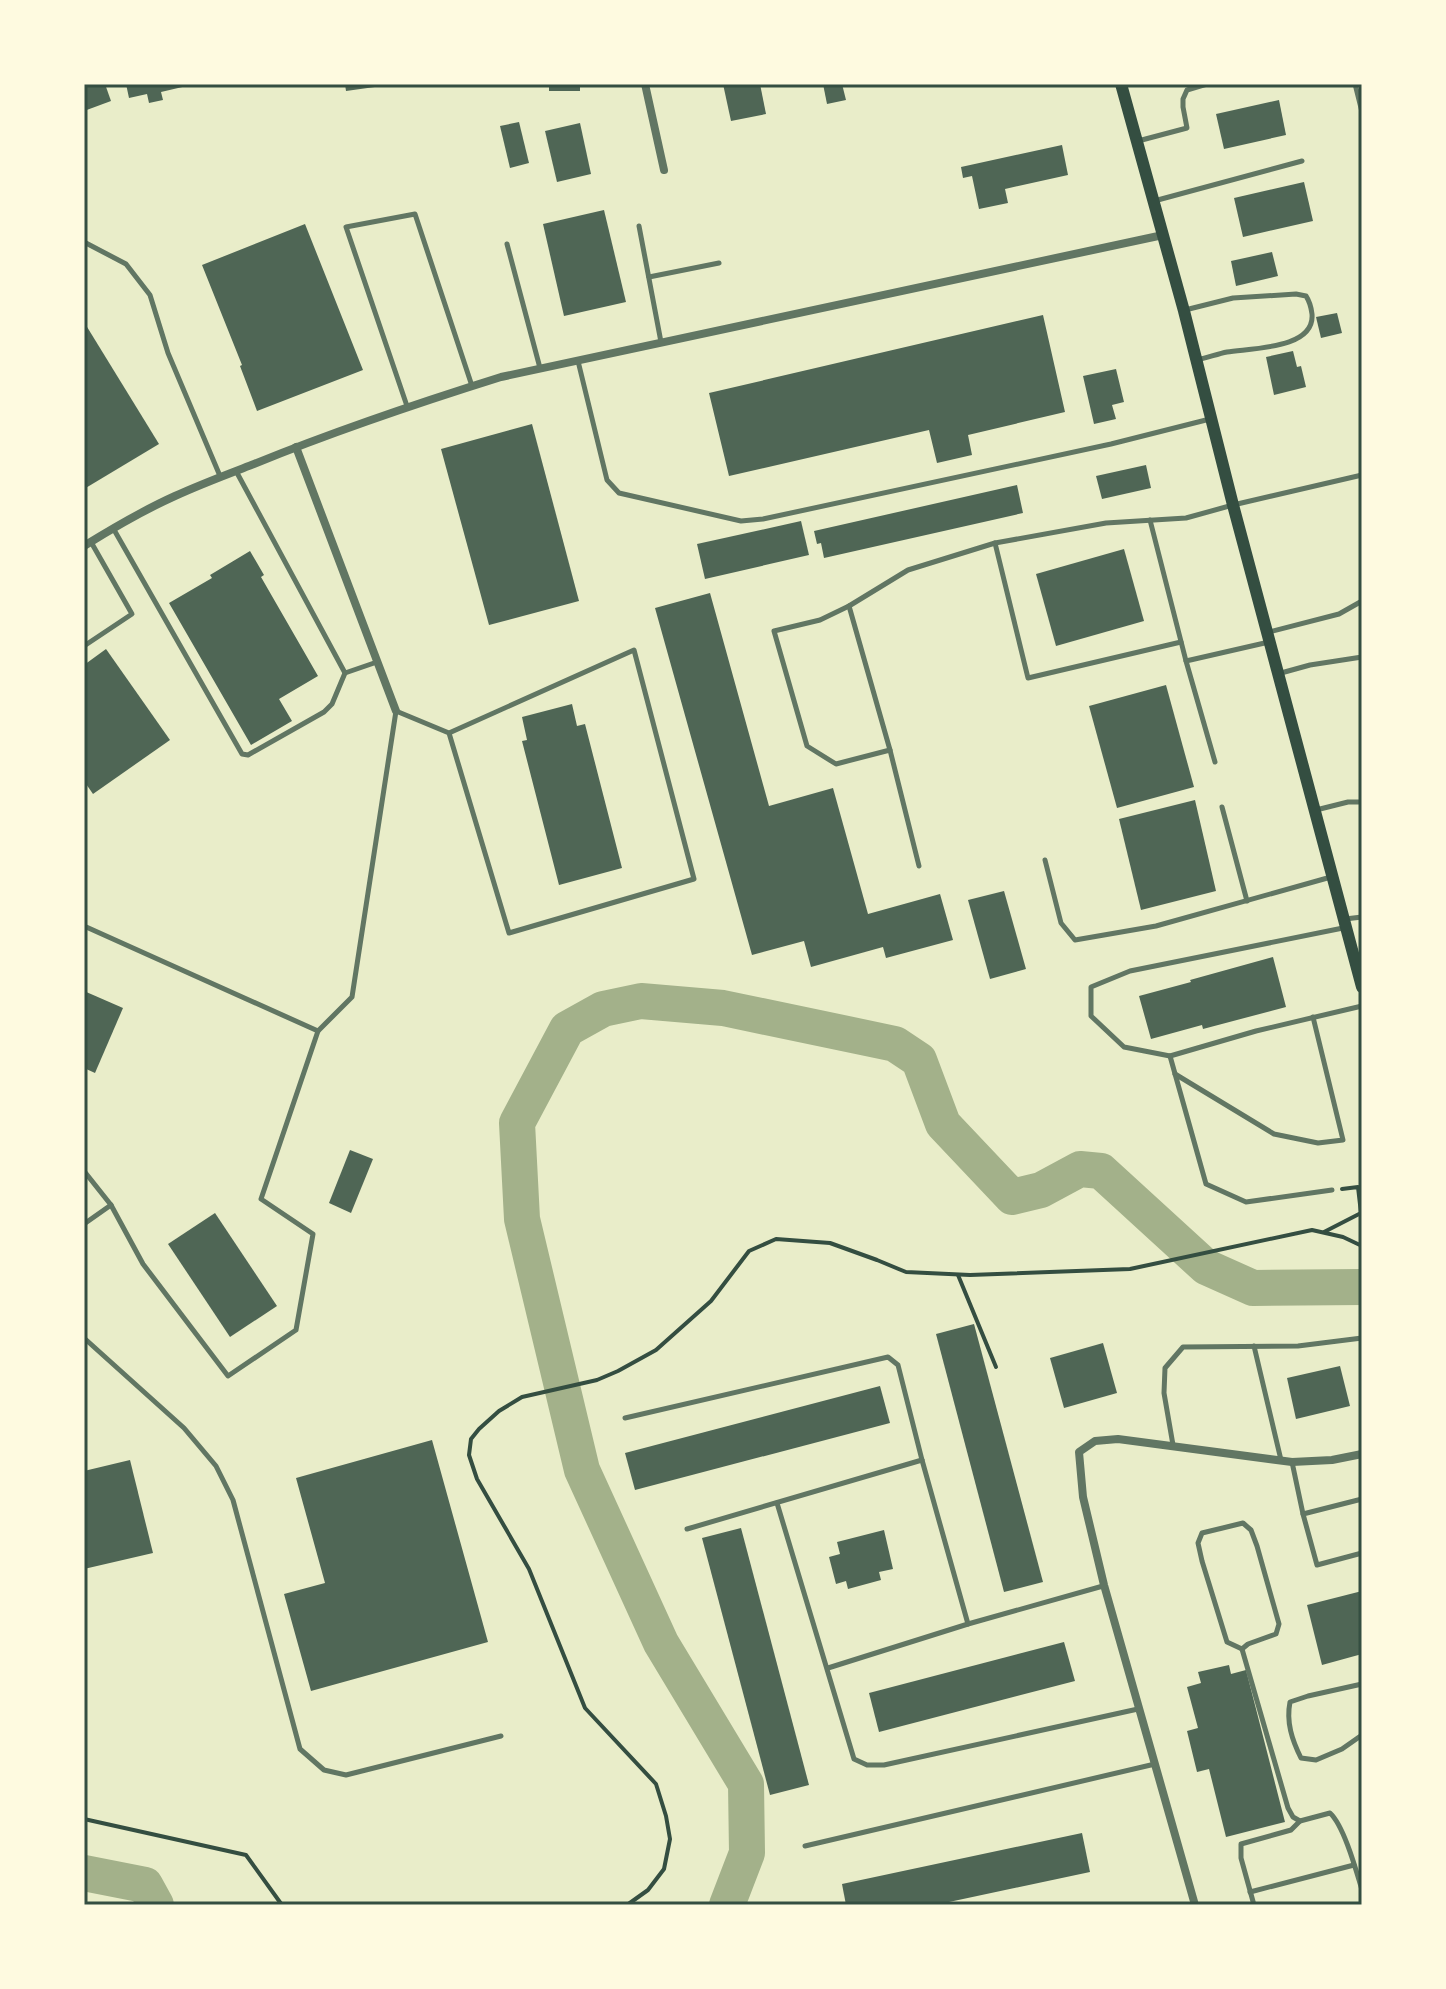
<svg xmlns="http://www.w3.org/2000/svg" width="1446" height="1989" font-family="'Libre Baskerville',serif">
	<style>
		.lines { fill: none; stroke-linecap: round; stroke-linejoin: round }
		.river { stroke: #a3b18a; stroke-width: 36 }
		.building { fill: #4f6655 }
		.path { stroke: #344e41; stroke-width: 4 }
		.service { stroke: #617663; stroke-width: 5 }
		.minor { stroke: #617663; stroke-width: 8 }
		.secondary { stroke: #344e41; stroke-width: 12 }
		.neatline { fill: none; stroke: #344e41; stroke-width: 3 }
	</style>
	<rect width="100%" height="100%" fill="#e9edc9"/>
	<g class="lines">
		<g class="river">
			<polyline points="84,1873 145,1885 156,1905"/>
			<polyline points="727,1905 747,1853 746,1784 661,1643 582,1470 522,1219 517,1123 567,1029 603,1009 641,1001 723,1008 895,1044 919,1060 943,1124 1012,1197 1041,1190 1080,1169 1101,1171 1206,1267 1253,1288 1362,1287"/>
		</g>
	</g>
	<g class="building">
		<polygon points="84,84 105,84 111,101 84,111"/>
		<polygon points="126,84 191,84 191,85 161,92 163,100 149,103 147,94 129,98"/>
		<polygon points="345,84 382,84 382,86 346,91"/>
		<rect x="549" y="84" width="31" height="7"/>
		<polygon points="723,84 760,84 766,114 731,121"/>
		<polygon points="823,84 842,84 846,100 827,104"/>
		<polygon points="1279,100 1286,135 1224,149 1216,114"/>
		<polygon points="519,122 529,163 510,168 500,126"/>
		<polygon points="580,123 591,174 557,182 545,131"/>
		<polygon points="1062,145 1068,175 1005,189 1008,203 979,209 972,176 963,178 961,167"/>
		<polygon points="1304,182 1313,221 1243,237 1234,198"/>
		<polygon points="604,210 626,302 564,316 543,224"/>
		<polygon points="305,224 363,370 257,411 240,366 242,365 202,265"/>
		<polygon points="1272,252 1278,276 1236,286 1231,261"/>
		<polygon points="1337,313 1342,333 1321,338 1316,317"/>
		<polygon points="1043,315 1065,412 968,435 972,455 937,463 929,430 729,476 709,393"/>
		<polygon points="84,322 159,444 84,489"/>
		<polygon points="1293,351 1297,367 1301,366 1306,387 1274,395 1266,357"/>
		<polygon points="1116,369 1124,402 1112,405 1116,419 1094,424 1083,376"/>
		<polygon points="532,424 579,601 489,625 441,449"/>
		<polygon points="1146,465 1151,488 1102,499 1096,476"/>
		<polygon points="1017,485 1023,513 824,558 821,543 817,544 814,531"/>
		<polygon points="801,521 809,555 705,579 697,544"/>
		<polygon points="1124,549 1144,621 1056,646 1036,574"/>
		<polygon points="250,551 264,575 261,577 318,676 279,699 292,721 251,745 169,603 212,578 210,575"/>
		<polygon points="710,593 769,806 833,788 868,914 940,894 953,940 886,958 883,947 811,967 804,941 752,955 655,608"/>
		<polygon points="106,649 170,740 93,794 84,781 84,665"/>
		<polygon points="1166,685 1194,787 1117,808 1089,706"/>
		<polygon points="572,704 577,726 585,724 622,868 559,885 522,741 527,740 522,717"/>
		<polygon points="1195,800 1216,891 1141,910 1119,819"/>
		<polygon points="1004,891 1026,969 990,979 968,900"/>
		<polygon points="1273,957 1286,1007 1203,1029 1202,1025 1151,1039 1139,996 1191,982 1190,980"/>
		<polygon points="84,991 123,1008 95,1073 84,1068"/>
		<polygon points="350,1150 373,1159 351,1213 329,1203"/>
		<polygon points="215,1213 277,1306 230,1337 168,1244"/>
		<polygon points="974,1324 1043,1582 1004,1592 936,1334"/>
		<polygon points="1103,1343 1117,1393 1064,1408 1050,1358"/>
		<polygon points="1340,1366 1350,1406 1296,1419 1287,1378"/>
		<polygon points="880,1386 890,1423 635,1490 625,1453"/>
		<polygon points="432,1440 488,1642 311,1691 284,1594 325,1583 296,1478"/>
		<polygon points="130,1460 153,1553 84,1569 84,1471"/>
		<polygon points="741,1528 809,1785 770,1795 702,1538"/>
		<polygon points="884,1530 893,1569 879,1572 881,1580 848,1589 846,1581 836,1584 829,1557 840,1554 837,1542"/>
		<polygon points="1362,1591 1362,1654 1322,1665 1307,1605"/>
		<polygon points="1064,1642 1075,1681 879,1732 869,1693"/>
		<polygon points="1229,1665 1231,1674 1246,1670 1285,1822 1226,1837 1209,1769 1197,1772 1187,1731 1198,1728 1187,1687 1201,1683 1198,1672"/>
		<polygon points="1082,1833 1090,1872 935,1905 846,1905 842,1884"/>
	</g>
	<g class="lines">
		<g class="path">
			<polyline points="1324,1232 1361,1213 1358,1187 1342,1189"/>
			<polyline points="958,1275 996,1367"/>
			<polyline points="84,1819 246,1855 282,1905"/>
			<polyline points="627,1905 648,1890 664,1869 670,1839 666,1816 656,1784 585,1708 529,1569 477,1479 469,1455 471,1439 479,1429 499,1411 522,1397 597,1380 618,1371 656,1350 711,1301 749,1251 776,1239 830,1243 877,1260 906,1272 970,1275 1130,1269 1312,1230 1343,1237 1362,1246"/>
		</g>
		<g class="service">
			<polyline points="1355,84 1362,112"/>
			<polyline points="1138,141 1187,128 1183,107 1183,99 1187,90 1207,84"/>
			<polyline points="1154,201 1302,161"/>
			<polyline points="639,226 661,342"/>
			<polyline points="84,242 126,264 150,295 168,353 220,476"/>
			<polyline points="507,244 540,368"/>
			<polyline points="649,277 719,263"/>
			<path d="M1185,310L1233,298L1296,294L1306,296C1310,302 1311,306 1312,314C1315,349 1252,348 1227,352C1217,354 1207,358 1196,360"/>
			<polyline points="578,361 607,480 619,493 741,521 763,519 1111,444 1210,419"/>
			<polyline points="407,406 346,227 415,214 472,386"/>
			<polyline points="236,471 345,673 377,662"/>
			<polyline points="1150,520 1186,661"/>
			<polyline points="113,528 242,754 248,755 324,712 332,704 345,673"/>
			<polyline points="995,543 1028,678 1181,642"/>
			<polyline points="849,606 890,750"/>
			<polyline points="1269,632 1339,614 1362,601"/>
			<polyline points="84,646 132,614 91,542"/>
			<polyline points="1281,673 1310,665 1362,657"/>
			<polyline points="1215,762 1186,661 1269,642"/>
			<polyline points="1222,807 1247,901"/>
			<polyline points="1316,810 1348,802 1362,802"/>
			<polyline points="1045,860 1061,923 1075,940 1156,926 1331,877"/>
			<polyline points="919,866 890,750 836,764 807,746 774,631 820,620 849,606 908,570 995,543 1106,523 1186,518 1233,505 1362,475"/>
			<polyline points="1345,919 1362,917"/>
			<polyline points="84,926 318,1031 261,1199 313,1234 296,1330 228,1376 143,1264 111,1205 84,1171"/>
			<polyline points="1343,928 1130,971 1091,987 1091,1016 1124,1047 1170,1056 1256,1031 1362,1006"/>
			<polyline points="318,1031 352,997 396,711 449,733 634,650 694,879 509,933 449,733"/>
			<polyline points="1170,1056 1206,1184 1246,1202 1332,1190"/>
			<polyline points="1175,1074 1274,1134 1318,1143 1343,1140 1313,1017"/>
			<polyline points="84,1224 111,1205"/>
			<polyline points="84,1338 184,1428 216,1466 233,1500 300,1749 324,1770 346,1775 501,1736"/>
			<polyline points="1254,1346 1281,1460"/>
			<polyline points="625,1418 888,1357 898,1365 922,1460 968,1624"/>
			<polyline points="1173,1445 1164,1393 1165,1368 1183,1347 1298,1346 1362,1338"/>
			<polyline points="1292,1462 1303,1514"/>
			<polyline points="1362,1499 1303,1514 1317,1565 1362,1553"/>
			<polyline points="777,1503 854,1759 867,1765 884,1765 1138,1709"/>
			<polygon points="1243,1523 1251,1530 1257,1546 1279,1624 1276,1634 1248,1644 1242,1649 1227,1642 1202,1561 1198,1543 1202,1533"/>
			<polyline points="687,1529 922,1460"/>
			<path d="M1242,1649L1288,1808L1293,1817L1300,1821L1330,1813C1344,1826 1356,1870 1362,1890"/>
			<polyline points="828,1668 968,1624 1103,1586"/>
			<path d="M1362,1684L1308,1696L1290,1702C1286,1722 1292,1740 1301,1758L1316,1760L1342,1749L1362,1735"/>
			<polyline points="805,1846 1155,1764"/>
			<polyline points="1250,1892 1354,1865"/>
			<polyline points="1254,1905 1241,1858 1241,1844 1291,1830 1300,1821"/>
		</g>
		<g class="minor">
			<polyline points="645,84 664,170"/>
			<polyline points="296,447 396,711"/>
			<path d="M84,546C113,528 144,510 175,496C201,484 228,474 254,464C335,431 418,403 501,377L1163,235"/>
			<polyline points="1195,1905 1104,1585 1083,1497 1079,1452 1095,1441 1118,1439 1292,1462 1332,1460 1362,1454"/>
		</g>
		<polyline class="secondary" points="1121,84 1184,311 1233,505 1362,987"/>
	</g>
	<rect width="1446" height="1989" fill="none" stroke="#fefae0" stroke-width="172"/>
	<rect x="86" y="86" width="1274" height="1817" class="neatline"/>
</svg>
